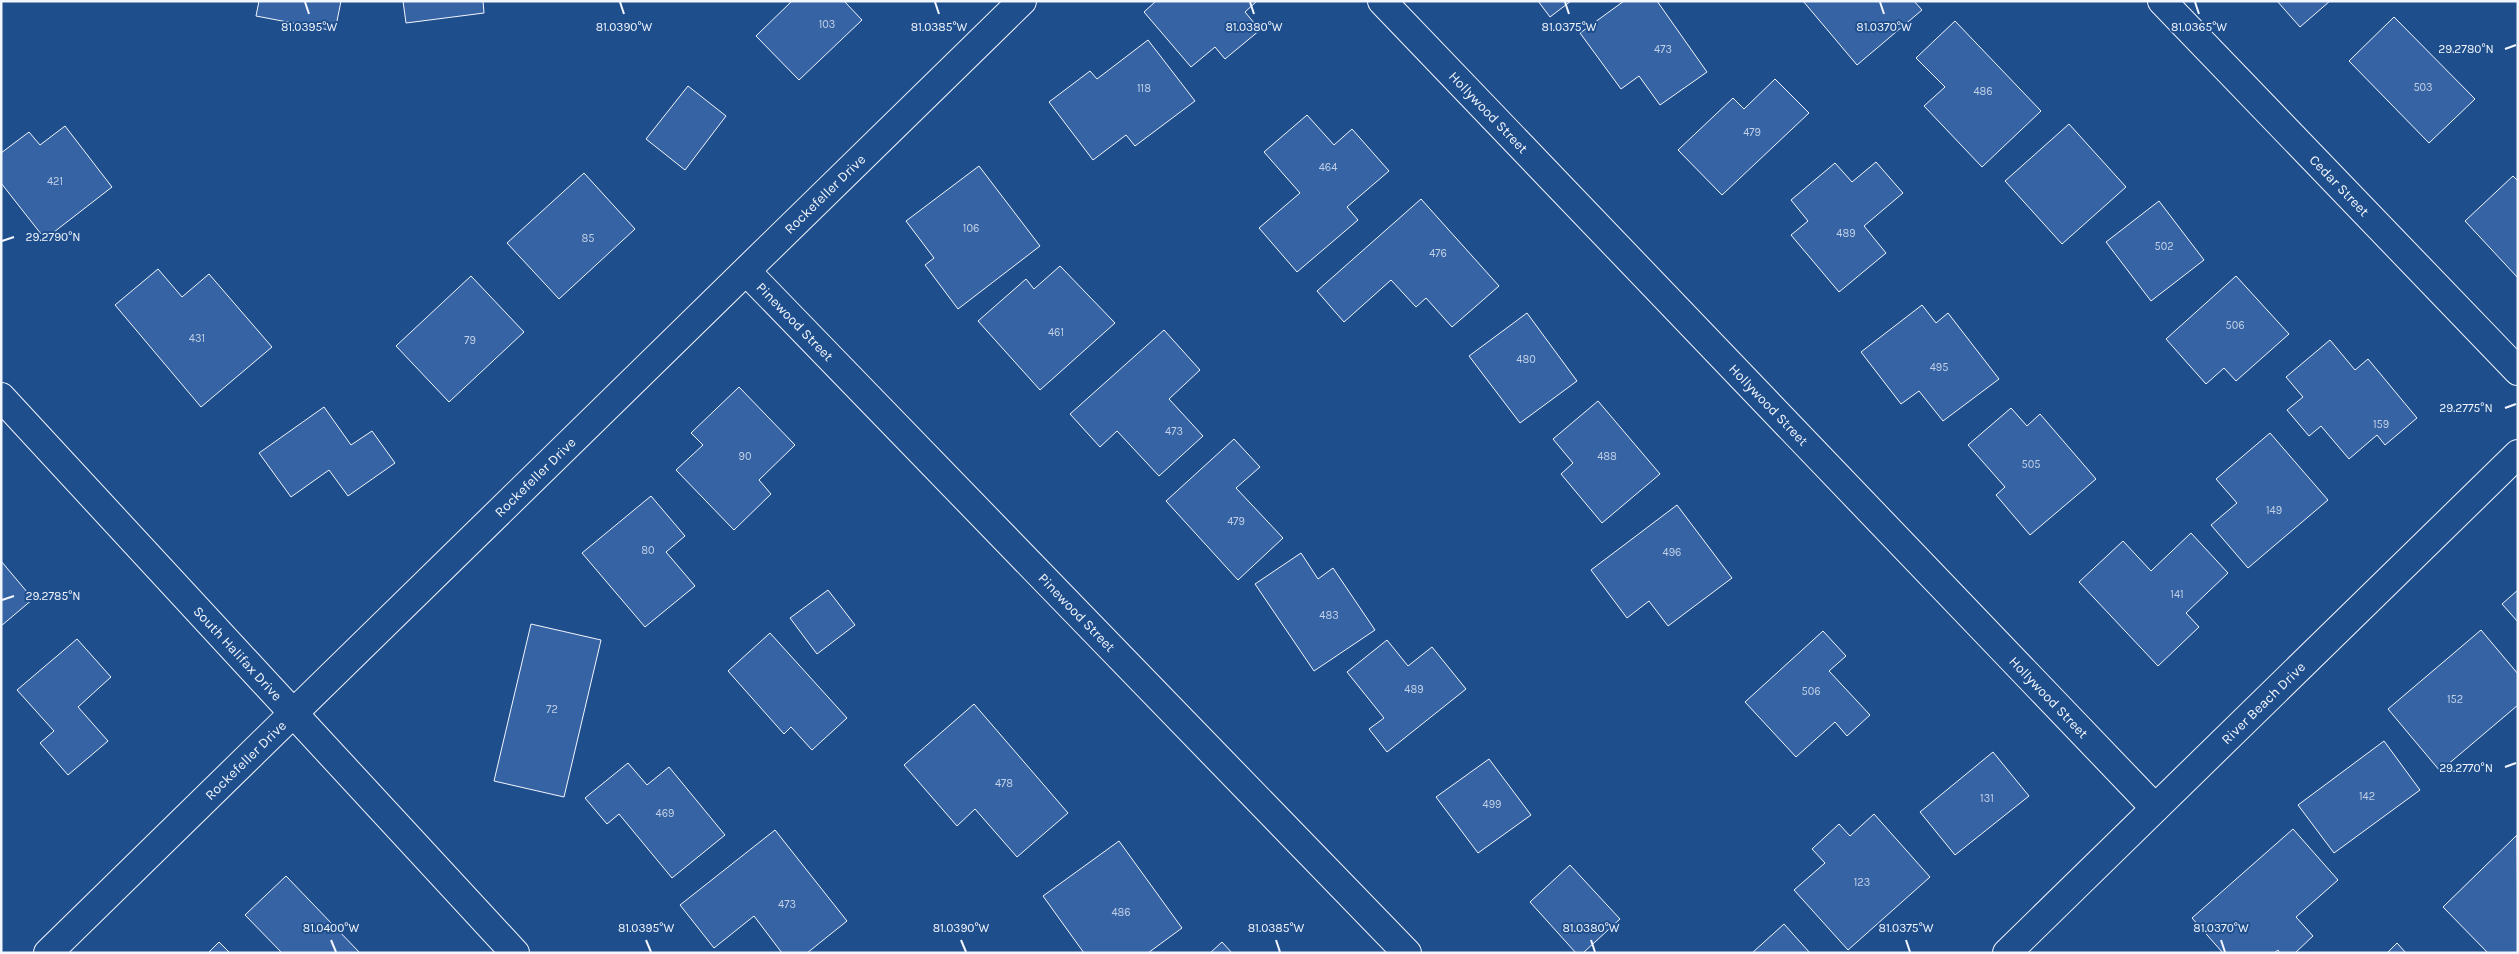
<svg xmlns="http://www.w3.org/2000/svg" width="2519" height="954" font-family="Karla,sans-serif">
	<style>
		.building { fill: #3563a3; stroke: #f2f6ff }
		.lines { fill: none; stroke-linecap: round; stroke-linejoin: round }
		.minor-casing { stroke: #f2f6ff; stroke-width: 30 }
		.minor { stroke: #1f4e8c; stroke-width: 28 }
		.ticks { fill: none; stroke: #f2f6ff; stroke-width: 2 }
		.labels { text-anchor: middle; stroke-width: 4; stroke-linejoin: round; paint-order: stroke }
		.number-label { font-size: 11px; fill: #c3d1e8 }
		.street-label { font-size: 14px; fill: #f2f6ff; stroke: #1f4e8c }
		.ticks-label { font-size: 12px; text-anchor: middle; fill: #f2f6ff; stroke: #1f4e8c; stroke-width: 4; stroke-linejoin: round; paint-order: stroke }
	</style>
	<rect width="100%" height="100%" fill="#1f4e8c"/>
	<g class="building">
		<polygon points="259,1 341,1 335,31 256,16"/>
		<polygon points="403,1 483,1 484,13 406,23"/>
		<polygon points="792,1 844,1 862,20 799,80 756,36"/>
		<polygon points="1156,1 1257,1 1245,12 1260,30 1225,59 1215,47 1191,67 1144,12"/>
		<polygon points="1538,1 1571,1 1550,17"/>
		<polygon points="1624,1 1657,1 1707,72 1660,105 1639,76 1621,89 1580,33"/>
		<polygon points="1803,1 1914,1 1922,10 1857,65"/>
		<polygon points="2277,1 2330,1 2300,27"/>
		<polygon points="2394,17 2475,99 2429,143 2349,61"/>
		<polygon points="1955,21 2041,111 1982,167 1924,106 1945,87 1916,58"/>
		<polygon points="1148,40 1195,101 1135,146 1126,135 1093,160 1049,102 1090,71 1097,79"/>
		<polygon points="1775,79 1809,113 1722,195 1678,150 1733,98 1744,109"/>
		<polygon points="688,86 726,116 685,170 646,139"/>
		<polygon points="1307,115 1334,145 1352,129 1389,171 1347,207 1358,220 1297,272 1259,228 1300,193 1264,152"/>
		<polygon points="2069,124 2126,187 2062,244 2005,181"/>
		<polygon points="65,126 112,187 45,239 1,183 1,153 29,132 40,145"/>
		<polygon points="1876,162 1903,193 1864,226 1886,253 1839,292 1791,235 1808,221 1791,200 1835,163 1852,182"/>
		<polygon points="979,166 1040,246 958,309 925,265 934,258 906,221"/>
		<polygon points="584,173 635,229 559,299 507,243"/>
		<polygon points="2513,176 2518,181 2518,278 2465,221"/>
		<polygon points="1421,199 1499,286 1452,327 1426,298 1416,307 1391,280 1344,322 1317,291"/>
		<polygon points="2159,201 2204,260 2151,301 2106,242"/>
		<polygon points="1060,266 1115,323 1040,390 978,321 1026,279 1034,289"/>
		<polygon points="158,269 182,297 209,274 272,347 201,407 115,305"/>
		<polygon points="471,276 524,332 449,402 396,346"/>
		<polygon points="2236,276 2289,334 2236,381 2224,368 2206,384 2166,339"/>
		<polygon points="1922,305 1936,323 1948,313 1999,379 1943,421 1919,391 1901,404 1861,352"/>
		<polygon points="1527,313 1577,381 1520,423 1469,356"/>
		<polygon points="1164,330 1200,370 1169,399 1203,436 1159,476 1117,431 1100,447 1070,414"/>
		<polygon points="2330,340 2355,370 2368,359 2417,418 2385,445 2377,435 2349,459 2321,426 2309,436 2287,410 2303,397 2286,377"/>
		<polygon points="739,387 795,445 759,480 771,494 734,530 676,470 703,445 691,433"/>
		<polygon points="1598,401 1660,474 1602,523 1561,474 1573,463 1553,439"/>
		<polygon points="324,407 351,445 372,431 395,463 348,496 329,470 291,497 259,453"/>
		<polygon points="2011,408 2027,426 2040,414 2096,479 2030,535 1996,495 2005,487 1968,445"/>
		<polygon points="2270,433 2328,500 2248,568 2211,525 2237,503 2216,479"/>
		<polygon points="1234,439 1260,467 1236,488 1283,538 1238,580 1166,501"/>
		<polygon points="651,496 685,536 666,552 695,586 645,627 582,553"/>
		<polygon points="1677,505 1732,578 1668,626 1649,601 1627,618 1591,570"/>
		<polygon points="2191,533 2228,573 2186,613 2199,627 2158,666 2079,582 2123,541 2151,571"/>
		<polygon points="1301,553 1318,579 1333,568 1375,630 1314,671 1255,584"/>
		<polygon points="1,561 33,599 1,626"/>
		<polygon points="828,590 855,625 817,654 790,618"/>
		<polygon points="2518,590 2518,622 2502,604"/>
		<polygon points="531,624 601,640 564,797 494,781"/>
		<polygon points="2481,630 2518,674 2518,705 2440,771 2388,709"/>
		<polygon points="1823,631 1846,656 1829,671 1870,715 1847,736 1835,722 1796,757 1745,702"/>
		<polygon points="770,633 847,718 812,750 791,727 784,734 728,671"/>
		<polygon points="77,639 111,677 78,707 108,741 68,775 40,743 54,731 17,690"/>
		<polygon points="1387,640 1408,666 1432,647 1466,689 1387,752 1369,729 1384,718 1347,672"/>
		<polygon points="974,704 1068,813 1017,857 975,809 957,826 904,765"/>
		<polygon points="2384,741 2420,790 2334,853 2298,805"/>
		<polygon points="1993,752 2029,796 1955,855 1920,812"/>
		<polygon points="1489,759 1531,815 1478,853 1436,797"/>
		<polygon points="628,763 647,785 669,767 725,835 672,878 619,814 607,824 585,798"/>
		<polygon points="1874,814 1930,877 1848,950 1794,890 1825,863 1812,849 1839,824 1850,836"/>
		<polygon points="2293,829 2338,880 2296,917 2313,936 2295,953 2280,953 2278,950 2274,953 2223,953 2192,918"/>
		<polygon points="775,830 847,921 807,953 782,953 754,916 714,948 680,905"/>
		<polygon points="2517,835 2518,953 2488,953 2443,907"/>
		<polygon points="1119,841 1182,928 1148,953 1084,953 1043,896"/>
		<polygon points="1570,865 1620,919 1583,953 1576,953 1530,902"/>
		<polygon points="286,876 360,953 282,953 245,915"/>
		<polygon points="1784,924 1810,953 1752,953"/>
		<polygon points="219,942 230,953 208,953"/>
		<polygon points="1222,942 1232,953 1210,953"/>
		<polygon points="2397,943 2406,953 2387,953"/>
	</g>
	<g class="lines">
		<g class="minor-casing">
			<g id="minor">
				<path id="s1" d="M1382,1L2155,808"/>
				<path id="s2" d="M2162,1L2518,371"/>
				<path id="s3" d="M747,272L1407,953"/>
				<path id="s4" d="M1,397L515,953"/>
				<path id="s5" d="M48,953L1022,1"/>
				<path id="s6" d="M2007,953L2518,454"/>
			</g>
		</g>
		<use href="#minor" class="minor"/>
	</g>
	<path class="ticks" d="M305,2L309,14M620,2L624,14M935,2L939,14M1250,2L1254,14M1565,2L1569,14M1880,2L1884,14M2195,2L2199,14M2505,49L2516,45M2,241L14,237M2505,408L2516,404M2,600L14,596M2505,767L2516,763M331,940L336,952M646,940L651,952M961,940L966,952M1276,940L1280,952M1591,940L1595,952M1906,940L1910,952M2221,940L2225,952"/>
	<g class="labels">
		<g class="number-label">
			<text x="827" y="28">103</text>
			<text x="1663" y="53">473</text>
			<text x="2423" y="91">503</text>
			<text x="1144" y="92">118</text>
			<text x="1983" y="95">486</text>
			<text x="1752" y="136">479</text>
			<text x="1328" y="171">464</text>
			<text x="55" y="185">421</text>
			<text x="971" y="232">106</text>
			<text x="1846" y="237">489</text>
			<text x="588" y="242">85</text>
			<text x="2164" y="250">502</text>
			<text x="1438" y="257">476</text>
			<text x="2235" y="329">506</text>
			<text x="1056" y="336">461</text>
			<text x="197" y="342">431</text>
			<text x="470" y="344">79</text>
			<text x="1526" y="363">480</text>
			<text x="1939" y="371">495</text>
			<text x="2381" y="428">159</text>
			<text x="1174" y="435">473</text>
			<text x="745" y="460">90</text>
			<text x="1607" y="460">488</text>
			<text x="2031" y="468">505</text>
			<text x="2274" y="514">149</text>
			<text x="1236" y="525">479</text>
			<text x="648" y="554">80</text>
			<text x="1672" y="556">496</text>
			<text x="2177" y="598">141</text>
			<text x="1329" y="619">483</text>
			<text x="1414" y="693">489</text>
			<text x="1811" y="695">506</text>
			<text x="2455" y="703">152</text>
			<text x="552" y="713">72</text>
			<text x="1004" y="787">478</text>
			<text x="2367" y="800">142</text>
			<text x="1987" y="802">131</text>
			<text x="1492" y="808">499</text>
			<text x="665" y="817">469</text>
			<text x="1862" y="886">123</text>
			<text x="787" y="908">473</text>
			<text x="1121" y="916">486</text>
		</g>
		<g class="street-label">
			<text dy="5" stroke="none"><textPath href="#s1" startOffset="154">Hollywood Street</textPath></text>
			<text dy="5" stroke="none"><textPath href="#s2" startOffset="256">Cedar Street</textPath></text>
			<text dy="5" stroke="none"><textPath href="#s5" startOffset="1086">Rockefeller Drive</textPath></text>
			<text dy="5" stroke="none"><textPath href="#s3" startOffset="69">Pinewood Street</textPath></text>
			<text dy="5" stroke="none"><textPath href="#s1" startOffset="559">Hollywood Street</textPath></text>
			<text dy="5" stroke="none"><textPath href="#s5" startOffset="681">Rockefeller Drive</textPath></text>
			<text dy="5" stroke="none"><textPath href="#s3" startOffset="474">Pinewood Street</textPath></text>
			<text dy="5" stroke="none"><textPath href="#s4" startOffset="349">South Halifax Drive</textPath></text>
			<text dy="5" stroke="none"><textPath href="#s1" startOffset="964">Hollywood Street</textPath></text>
			<text dy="5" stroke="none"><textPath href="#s6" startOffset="358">River Beach Drive</textPath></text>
			<text dy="5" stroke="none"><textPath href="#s5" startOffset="276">Rockefeller Drive</textPath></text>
		</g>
	</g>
	<g class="ticks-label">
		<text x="2199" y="31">81.0365°W</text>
		<text x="309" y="31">81.0395°W</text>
		<text x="624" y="31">81.0390°W</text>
		<text x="939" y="31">81.0385°W</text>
		<text x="1254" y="31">81.0380°W</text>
		<text x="1569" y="31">81.0375°W</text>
		<text x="1884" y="31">81.0370°W</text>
		<text x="2466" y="53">29.2780°N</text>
		<text x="53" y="241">29.2790°N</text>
		<text x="2466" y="412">29.2775°N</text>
		<text x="53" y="600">29.2785°N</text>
		<text x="2466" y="772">29.2770°N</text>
		<text x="331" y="932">81.0400°W</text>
		<text x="646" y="932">81.0395°W</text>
		<text x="961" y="932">81.0390°W</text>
		<text x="1276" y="932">81.0385°W</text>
		<text x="1591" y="932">81.0380°W</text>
		<text x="1906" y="932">81.0375°W</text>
		<text x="2221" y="932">81.0370°W</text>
	</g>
	<rect width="2519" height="954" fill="none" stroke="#f2f6ff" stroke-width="5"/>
</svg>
